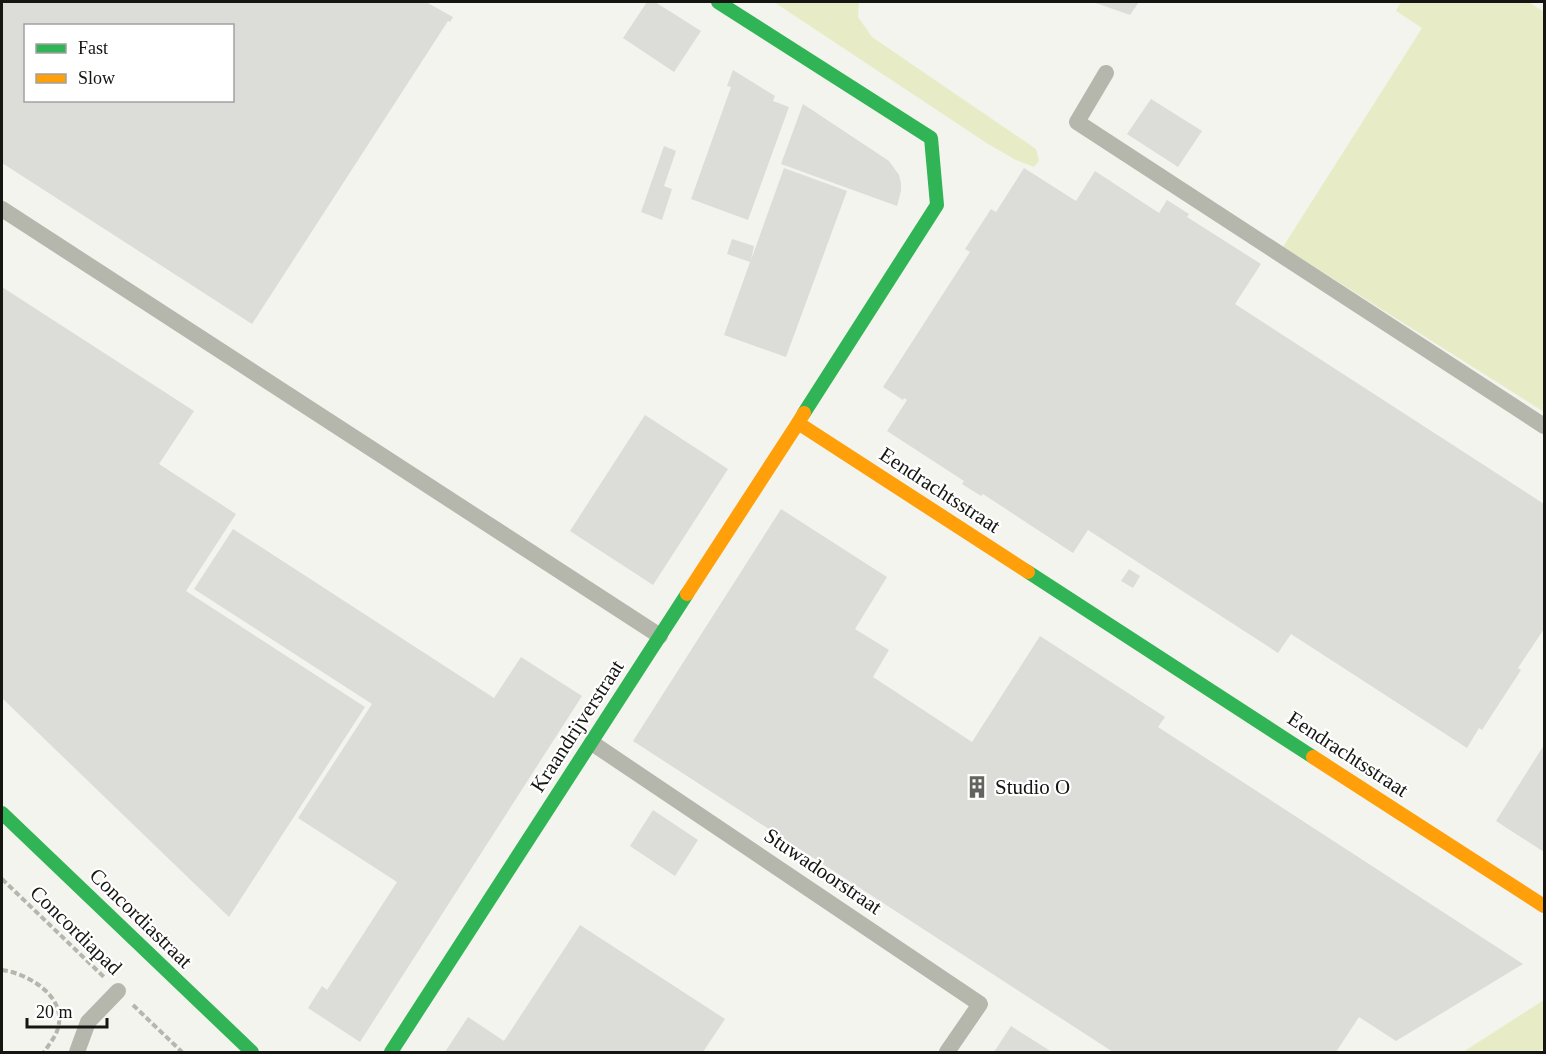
<svg xmlns="http://www.w3.org/2000/svg" width="1546" height="1054" font-family="Georgia,serif">
	<style>
		.green { fill: #e7ecc7 }
		.building { fill: #dcddd8; fill-rule: evenodd }
		.lines { fill: none; stroke-linecap: round; stroke-linejoin: round }
		.path { stroke: #b5b7ae; stroke-width: 4; stroke-dasharray: 6 3; stroke-linecap: butt }
		.lane { stroke: #b6b7ac; stroke-width: 16 }
		.fast { stroke: #30b455; stroke-width: 14 }
		.slow { stroke: #ff9f0a; stroke-width: 14 }
		.labels { text-anchor: middle; stroke-width: 4.5; stroke-linejoin: round; paint-order: stroke }
		.street-label { font-size: 21px; fill: #151612; stroke: #fff }
		.poi-label { font-size: 21px; fill: #151612; stroke: #fff; text-anchor: start }
	</style>
	<rect width="100%" height="100%" fill="#f3f4ed"/>
	<g class="green">
		<polygon points="774,2 859,2 858,17 872,37 1036,149 1039,161 1034,167 1016,160 988,144"/>
		<polygon points="1401,2 1529,2 1544,12 1544,412 1283,247 1422,28 1396,11"/>
		<polygon points="1544,1000 1544,1048 1538,1052 1463,1052"/>
	</g>
	<g class="building">
		<path d="M2,2H426L453,17L450,22L448,21L252,324L2,163ZM26,26H232V100H26Z"/>
		<polygon points="647,2 655,2 701,31 674,72 623,38"/>
		<polygon points="1093,2 1139,2 1130,15"/>
		<polygon points="733,70 775,96 773,101 789,107 748,220 691,199 731,87 727,86"/>
		<polygon points="1151,99 1202,131 1178,167 1127,134"/>
		<polygon points="803,104 889,161 899,175 901,183 901,191 897,206 781,164"/>
		<polygon points="664,146 676,151 664,186 672,189 662,220 641,212"/>
		<polygon points="784,168 847,191 786,357 724,335 750,262 727,254 732,239 754,246 751,260"/>
		<polygon points="1024,168 1076,201 1095,171 1159,213 1167,200 1189,214 1187,217 1261,264 1235,304 1544,504 1544,629 1518,668 1521,670 1482,730 1479,728 1467,748 1291,634 1278,653 1088,530 1073,553 983,494 981,496 962,484 964,481 887,431 907,400 904,398 903,400 883,387 970,252 965,249 991,209 996,212"/>
		<polygon points="2,287 194,411 159,464 236,514 186,591 365,707 229,917 2,698"/>
		<polygon points="645,415 728,469 653,585 570,531"/>
		<polygon points="781,509 887,577 855,629 889,650 873,677 972,742 1040,636 1165,717 1158,727 1523,964 1396,1041 1359,1017 1336,1052 1113,1052 633,741"/>
		<polygon points="233,529 494,698 521,657 582,696 360,1042 308,1008 322,986 327,990 397,882 298,818 372,704 194,589"/>
		<polygon points="1129,569 1140,576 1133,588 1121,581"/>
		<polygon points="1544,745 1544,852 1496,821"/>
		<polygon points="653,810 698,840 675,876 630,846"/>
		<polygon points="580,925 725,1019 703,1052 445,1052 468,1017 504,1041"/>
		<polygon points="1011,1026 1052,1052 994,1052"/>
	</g>
	<g class="lines">
		<g class="path">
			<polyline points="2,879 104,977"/>
			<path d="M2,970C26,973 63,994 59,1023C58,1034 50,1043 44,1052"/>
			<polyline points="133,1005 182,1052"/>
		</g>
		<g class="lane">
			<polyline points="1106,73 1077,122 1544,426"/>
			<polyline points="2,209 660,636"/>
			<polyline points="592,743 980,1004 947,1052"/>
			<polyline points="77,1052 88,1022 118,991"/>
		</g>
		<g class="fast">
			<polyline points="718,2 931,138 937,205 804,413"/>
			<polyline points="1028,572 1313,757"/>
			<polyline points="2,813 252,1052"/>
			<polyline points="391,1052 687,594"/>
		</g>
		<g class="slow">
			<polyline points="804,413 798,423 1028,572"/>
			<polyline points="687,594 798,423"/>
			<polyline points="1313,757 1544,906"/>
		</g>
	</g>
	<defs>
		<g id="building-bare" transform="scale(1.8)"><path d="M-4-6H4V6H1V3H-1V6H-4ZM-2.5-4.3h1.7v1.8h-1.7ZM.8-4.3h1.7v1.8H.8ZM-2.5-1h1.7V.8h-1.7ZM.8-1h1.7V.8H.8Z" fill="#63645f" stroke="#fff" stroke-width="2.5" paint-order="stroke"/></g>
	</defs>
	<g fill-rule="evenodd">
		<use href="#building-bare" x="977" y="787"/>
	</g>
	<g class="labels">
		<g class="street-label">
			<text transform="translate(940 490) rotate(33)" y="7">Eendrachtsstraat</text>
			<text transform="translate(577 726) rotate(-57)" y="7">Kraandrijverstraat</text>
			<text transform="translate(1348 754) rotate(33)" y="7">Eendrachtsstraat</text>
			<text transform="translate(823 871) rotate(34)" y="7">Stuwadoorstraat</text>
			<text transform="translate(141 918) rotate(44)" y="7">Concordiastraat</text>
			<text transform="translate(76 930) rotate(44)" y="7">Concordiapad</text>
		</g>
		<g class="poi-label">
			<text x="995" y="794">Studio O</text>
		</g>
	</g>
	<rect width="1546" height="1054" fill="none" stroke="#151612" stroke-width="6"/>
	<rect x="24" y="24" width="210" height="78" fill="#ffffff" stroke="#a1a2a0" stroke-width="1.5"/>
	<rect x="36" y="44" width="30" height="9" fill="#30b455" stroke="#a1a2a0" stroke-width="1.5"/>
	<text x="78" y="54" font-size="18" fill="#151612">Fast</text>
	<rect x="36" y="74" width="30" height="9" fill="#ff9f0a" stroke="#a1a2a0" stroke-width="1.5"/>
	<text x="78" y="84" font-size="18" fill="#151612">Slow</text>
	<path d="M27 1018v9h80v-9" fill="none" stroke="#151612" stroke-width="3"/>
	<text x="36" y="1018" font-size="18" fill="#151612" stroke="#ffffff" stroke-width="4.5" paint-order="stroke">20 m</text>
</svg>
